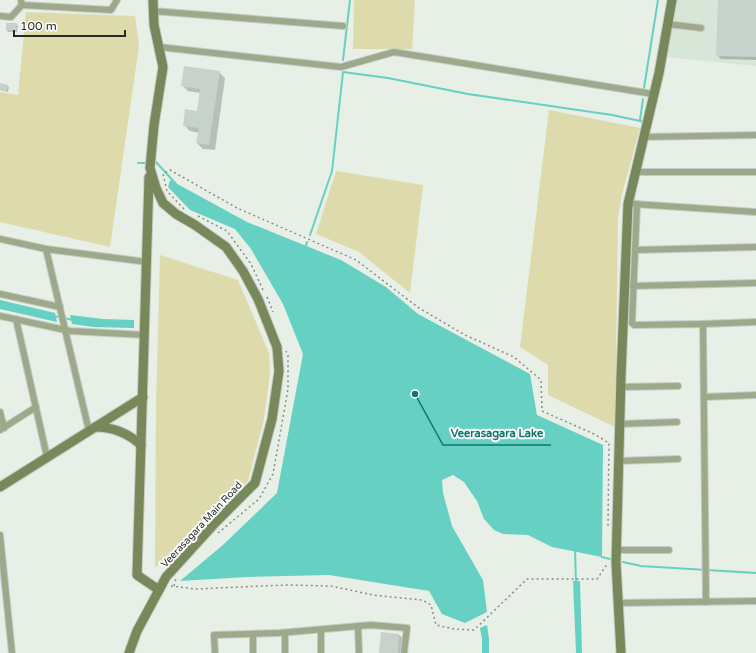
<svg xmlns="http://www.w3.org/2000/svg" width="756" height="653" font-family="'Varela Round',sans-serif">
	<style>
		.built { fill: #d8e6d8 }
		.green { fill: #dddbac }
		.water { fill: #66d1c2 }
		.shadow { fill: #0003 }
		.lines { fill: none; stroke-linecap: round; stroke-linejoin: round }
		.stream { stroke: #66d1c2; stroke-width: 2 }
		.building { fill: #c7d2cc }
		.street-casing { stroke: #c5ccc4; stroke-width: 8 }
		.secondary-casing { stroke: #c5ccc4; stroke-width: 11 }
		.path { stroke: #888d87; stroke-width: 1.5; stroke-dasharray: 2 3; stroke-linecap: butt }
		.street { stroke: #9da98a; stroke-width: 6 }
		.secondary { stroke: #77885a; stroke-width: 9 }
		.labels { text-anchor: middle; stroke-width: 4; stroke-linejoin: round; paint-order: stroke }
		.street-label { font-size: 10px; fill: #282b28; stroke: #fff }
		.leader { fill: none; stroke: #0f766e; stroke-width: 1.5 }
		.callout-dot { fill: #0f766e; stroke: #fff; stroke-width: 1.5 }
		.callout-label { font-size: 11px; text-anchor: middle; font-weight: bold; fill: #0f766e; stroke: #fff; stroke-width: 4; stroke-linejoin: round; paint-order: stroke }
	</style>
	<rect width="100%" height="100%" fill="#e7efe6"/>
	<polygon class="built" points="676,0 756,0 756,66 665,57"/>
	<g class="green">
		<polygon points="354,0 415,0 412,49 353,49"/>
		<polygon points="26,12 135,16 139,46 110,247 0,222 0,92 18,95"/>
		<polygon points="549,110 640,128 622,194 618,218 615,427 548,395 548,365 520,347"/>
		<polygon points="336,171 423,185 410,293 359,252 316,234"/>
		<polygon points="160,255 238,280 269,353 270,373 264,419 248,481 198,530 155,568 156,406"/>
	</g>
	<g class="water">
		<polygon points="170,180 247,222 341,260 386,287 418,314 530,374 537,415 603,445 602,557 552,547 528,535 503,534 494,530 484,519 477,501 464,482 453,475 442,480 443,493 452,526 483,580 487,612 465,623 442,614 429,591 329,575 247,577 180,581 224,544 277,493 303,354 283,304 251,249 235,229 190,210 168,187"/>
		<polygon points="0,300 55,313 57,322 0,309"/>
		<polygon points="70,315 103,319 134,320 134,328 93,327 72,324"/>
		<polygon points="573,581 580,581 582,653 576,653"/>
		<polygon points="487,625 489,639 489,653 482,653 482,639 480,628"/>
	</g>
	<g class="shadow">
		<polygon points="719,0 756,0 756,60 721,59 717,55"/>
		<polygon points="16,24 18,26 17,32 8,32 7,30"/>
		<polygon points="219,72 225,78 215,150 203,149 197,143 199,133 190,131 184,125 198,112 200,93 188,91 182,85"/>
		<polygon points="0,84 7,86 9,87 8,92 0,90"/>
		<polygon points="382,633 399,635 403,638 401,653 380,653"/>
	</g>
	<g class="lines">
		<g class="stream">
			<polyline points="343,60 350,0"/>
			<polyline points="644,88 658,0"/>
			<polyline points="640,120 643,99"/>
			<polyline points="156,162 176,184"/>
			<polyline points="138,163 146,163"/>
			<polyline points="310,235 332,171 343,72 388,78 468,94 612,115 645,122"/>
			<polyline points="306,246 307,242"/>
			<polyline points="54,316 73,320"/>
			<polyline points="575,550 576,582"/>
			<polyline points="602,557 610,559"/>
			<polyline points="623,562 641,566 756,573"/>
		</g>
	</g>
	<g class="building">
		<polygon points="718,0 756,0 756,57 716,56"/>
		<polygon points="6,23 17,23 16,31 6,30"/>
		<polygon points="184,66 220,71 209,145 196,143 199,128 183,126 185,109 197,111 200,89 181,86"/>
		<polygon points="0,83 8,85 6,91 0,90"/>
		<polygon points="381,632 399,634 398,653 379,653"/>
	</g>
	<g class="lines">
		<g class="street-casing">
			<g id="street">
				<polyline points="21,0 22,5 111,10 117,0"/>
				<polyline points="153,11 343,26"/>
				<polyline points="0,16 11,17 22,5"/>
				<polyline points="667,24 701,28"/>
				<polyline points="159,47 341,67 394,52 653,94"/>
				<polyline points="643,137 756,135"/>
				<polyline points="634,172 756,172"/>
				<polyline points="634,204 756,212"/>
				<polyline points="637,204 632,323 634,325 703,324 706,602"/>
				<polyline points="0,239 46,249 147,262"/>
				<polyline points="46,249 89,431"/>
				<polyline points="635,250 756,247"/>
				<polyline points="633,286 756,283"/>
				<polyline points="0,294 60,307"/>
				<polyline points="0,316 70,331 145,335"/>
				<polyline points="16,319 47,457"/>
				<polyline points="703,324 756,322"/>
				<polyline points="620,387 678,386"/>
				<polyline points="704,397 756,395"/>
				<polyline points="0,412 4,428"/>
				<polyline points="619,424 677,422"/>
				<polyline points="0,430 36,407"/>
				<polyline points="618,461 678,459"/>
				<polyline points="0,535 12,653"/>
				<polyline points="617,550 669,550"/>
				<polyline points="618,603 756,601"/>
				<polyline points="358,626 359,653"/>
				<polyline points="321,630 321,653"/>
				<polyline points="285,633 285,653"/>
				<polyline points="215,653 214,635 279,633 371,625 407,628 404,653"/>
				<polyline points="253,653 253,634"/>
			</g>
		</g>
		<g class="secondary-casing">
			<g id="secondary">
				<polyline points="149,177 137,575 159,590"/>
				<path d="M95,427C113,427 128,433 141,445"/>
				<polyline points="0,487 143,397"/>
				<polyline points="129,653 137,631 166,577 216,522 255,483 272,419 279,371 277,347 258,299 243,271 226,247 195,225 176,214 163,203 156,188 150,168 154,125 163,67 154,25 153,0"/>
				<polyline points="621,653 616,563 621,376 628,204 659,73 672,0"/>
			</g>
		</g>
		<g class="path">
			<polyline points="184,209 167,191 163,174 170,170 237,208 356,260 419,308 465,335 514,357 541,380 542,411 594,434 609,443 608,526"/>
			<polyline points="198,216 227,231 251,264 264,292"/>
			<polyline points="267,297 273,312"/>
			<polyline points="218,533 259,499 273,474 288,389 288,356 286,351"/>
			<polyline points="171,586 195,589 286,585 331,586 373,595 422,600 431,605 436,625 454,629 474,630 527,579 597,579 608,563"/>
			<polyline points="174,586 176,578"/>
		</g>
		<use href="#street" class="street"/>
		<use href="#secondary" class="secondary"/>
	</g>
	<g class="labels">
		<g class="street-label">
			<text transform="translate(201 524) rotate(-47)" y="4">Veerasagara Main Road</text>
		</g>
	</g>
	<path class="leader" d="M415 394L443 445H551"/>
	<circle class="callout-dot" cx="415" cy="394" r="4"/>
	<g class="callout-label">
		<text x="497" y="437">Veerasagara Lake</text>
	</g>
	<path d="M14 30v6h111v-6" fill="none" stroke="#282b28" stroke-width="2"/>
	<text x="20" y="30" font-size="12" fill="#282b28" stroke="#ffffff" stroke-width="3" paint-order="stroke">100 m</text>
</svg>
